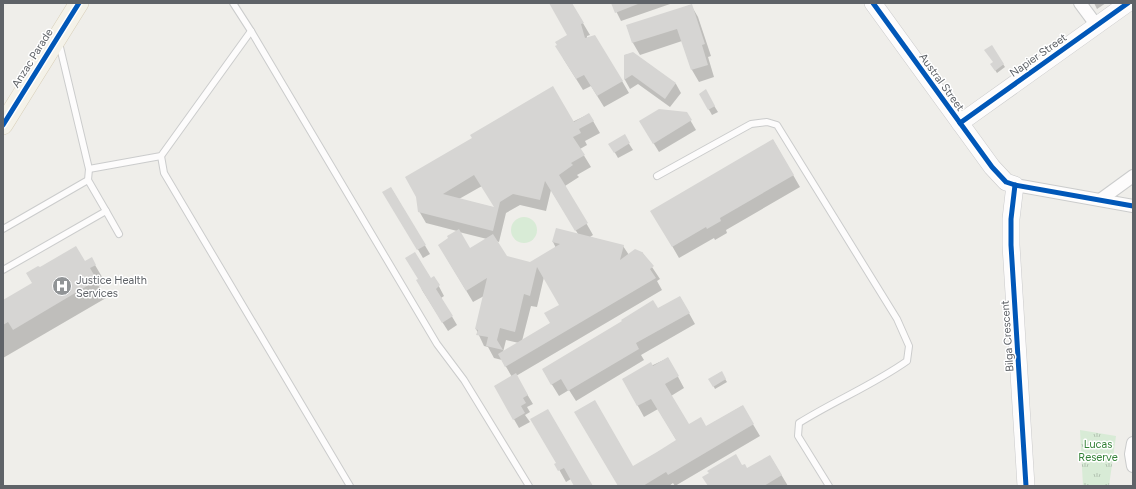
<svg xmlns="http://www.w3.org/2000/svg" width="1136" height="489" font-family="Figtree,sans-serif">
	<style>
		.grass { fill: #d8ebd6 }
		.park { fill: url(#park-tufts) }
		.shadow { fill: #0003; fill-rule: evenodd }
		.building { fill: #d6d5d3; fill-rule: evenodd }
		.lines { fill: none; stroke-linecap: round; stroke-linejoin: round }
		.lane-casing { stroke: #cbcccc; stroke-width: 8 }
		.street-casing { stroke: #cbcccc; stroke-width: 14 }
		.secondary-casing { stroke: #cacacb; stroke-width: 18 }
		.primary-casing { stroke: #d7ceb8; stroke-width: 20 }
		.lane { stroke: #fdfcfc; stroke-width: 6 }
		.street { stroke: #fdfcfc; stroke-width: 12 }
		.secondary { stroke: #fdfcfc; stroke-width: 17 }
		.primary { stroke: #f4f2e9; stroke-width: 19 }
		.cycleway-casing { stroke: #fff; stroke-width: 8 }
		.cycleway { stroke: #0057b8; stroke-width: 5 }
		.labels { text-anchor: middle; stroke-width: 3; stroke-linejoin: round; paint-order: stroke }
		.street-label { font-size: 11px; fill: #5f6368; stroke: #fff }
		.poi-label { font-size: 11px; fill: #5f6368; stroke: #fff; text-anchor: start }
		.park-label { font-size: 11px; fill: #348238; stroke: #fff }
	</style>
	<defs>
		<pattern id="park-tufts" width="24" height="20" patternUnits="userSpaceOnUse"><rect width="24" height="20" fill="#d8ebd6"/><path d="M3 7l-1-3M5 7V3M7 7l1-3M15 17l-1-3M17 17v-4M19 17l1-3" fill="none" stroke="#b2c2b1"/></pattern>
	</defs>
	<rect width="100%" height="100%" fill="#efeeea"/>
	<circle class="grass" cx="524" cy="230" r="13"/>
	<polygon class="park" points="1080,430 1116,436 1109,486 1083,486"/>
	<g class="shadow">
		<polygon points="550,3 571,3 590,35 587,36 587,38 622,81 629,93 604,107 591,86 583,90 563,58 569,35"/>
		<polygon points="612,3 673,3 621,21"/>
		<polygon points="1094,3 1106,3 1097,9"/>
		<polygon points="691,5 698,17 711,56 708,57 714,77 699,82 692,70 682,41 640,55 633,43 627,26"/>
		<polygon points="991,46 1005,67 997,73 993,67 994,63"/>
		<polygon points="633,53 676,84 681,93 670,107 638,84 630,89 625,80 625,55"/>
		<polygon points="705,91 718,112 712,115 700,94"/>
		<polygon points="686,113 696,130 659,152 640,121"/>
		<path d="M589,114L600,133L585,141L587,145L580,149L591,167L577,175L579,177L565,186L593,235L590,237L623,246L629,255L642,252L660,279L657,281L662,290L516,376L533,404L527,407L530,412L525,415L530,422L519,428L495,386L512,377L502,360L494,358L488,347L484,346L476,329L484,296L473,302L446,257L457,231L426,223L419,211L417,196ZM482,186L496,208L459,199ZM551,190L578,234L553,242L556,248L531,263L506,257L496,241L499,242L506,213L520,205L546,211ZM459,232L487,239L470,249ZM544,277L560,305L551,323L522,341L531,306L537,307ZM506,340L519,343L503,352Z"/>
		<polygon points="624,136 633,150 618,158 610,144"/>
		<polygon points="773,140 800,187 726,230 727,233 715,240 714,238 679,258 652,211"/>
		<polygon points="391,188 430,254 423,258 384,192"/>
		<polygon points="85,262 95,265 105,282 99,286 106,298 3,358 3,302 33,284 40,269"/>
		<polygon points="434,277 444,296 441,298 457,325 448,331 422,290 419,279 431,279"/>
		<polygon points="680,297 695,324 641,355 644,360 576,401 569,390 559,396 543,370"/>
		<polygon points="668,358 684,388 671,396 689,426 706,427 742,406 760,436 675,486 673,483 669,486 619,486 633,467 677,441 658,409 644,417 623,379"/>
		<polygon points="721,372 727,382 715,389 710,379"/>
		<polygon points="770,456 788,486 709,486 742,466 747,469"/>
		<polygon points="557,463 592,486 575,486 571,479 566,482 556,464"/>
	</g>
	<g class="building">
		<polygon points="549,3 572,3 584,23 581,24 585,38 595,35 623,81 597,96 584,75 576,79 555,46 557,45 555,42 567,35"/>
		<polygon points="611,3 638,3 638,4 615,13"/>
		<polygon points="692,4 705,44 702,45 708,65 691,70 677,29 632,43 626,25"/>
		<polygon points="992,45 1004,64 995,71 990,64 993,62 984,50"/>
		<polygon points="633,52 676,83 665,99 632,75 624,80 624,55"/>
		<path d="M553,86L574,122L589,113L594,121L579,129L581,133L573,137L585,155L571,163L573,165L559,175L588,223L575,231L545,181L540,200L513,194L500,202L493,231L418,212L416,197L405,177L472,138L470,135ZM474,175L494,207L443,194Z"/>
		<polygon points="706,89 715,106 708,110 699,94"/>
		<polygon points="659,109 687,112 692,120 653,144 639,121"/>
		<polygon points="625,134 630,143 614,153 608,144"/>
		<polygon points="773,139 794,175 720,218 721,221 707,229 706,227 672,247 650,211"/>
		<polygon points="391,187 426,245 417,250 382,192"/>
		<polygon points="556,228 624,245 620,260 635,249 642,252 654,266 650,269 656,278 505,367 498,354 550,323 544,313 559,305 537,267 530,296 524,294 515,332 500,328 497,340 503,350 486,346 488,337 476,335 478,330 475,329 487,278 466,291 438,245 448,238 447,236 459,229 470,248 493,234 507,256 530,262 560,244 552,242"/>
		<polygon points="76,246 85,261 92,257 96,265 90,268 97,280 13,330 8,322 3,325 3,300 32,283 26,273 38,266 40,267"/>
		<polygon points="415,252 431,278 434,276 440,285 436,289 453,316 442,323 416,280 418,279 405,258"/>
		<polygon points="680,296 690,313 636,343 639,349 568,391 561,379 551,385 542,369 622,321 621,320 653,300 658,308"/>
		<polygon points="668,357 679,376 665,384 689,424 701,417 706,426 743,405 754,424 668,475 666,472 643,486 618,486 574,412 595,400 633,466 657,452 676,440 651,399 637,406 622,379 651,362 653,366"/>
		<polygon points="722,371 726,379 713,387 708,379"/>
		<polygon points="516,373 528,395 523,398 526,403 521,406 525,413 513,420 494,386"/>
		<polygon points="548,409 593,486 574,486 564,468 558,471 554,464 556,463 530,419"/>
		<polygon points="736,454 742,465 745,464 747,468 770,455 782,475 764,486 708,486 702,477 709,473 707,471"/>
	</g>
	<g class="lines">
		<g class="lane-casing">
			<g id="lane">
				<polyline points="233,3 251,31 437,344 464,380 529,486"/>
				<polyline points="161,156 164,173 350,486"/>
				<polyline points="89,169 161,156 251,31"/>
				<path d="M657,176L751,124L767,122L777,125L897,319L909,346L907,361C873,385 834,401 799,423L798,436L829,486"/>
				<polyline points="106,211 119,234"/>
				<polyline points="3,229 88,180 89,169 59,43"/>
				<polyline points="3,270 106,211 88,180"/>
			</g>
		</g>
		<g class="street-casing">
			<g id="street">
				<polyline points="1080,3 1097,26"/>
				<polyline points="1015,185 1133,206"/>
				<polyline points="1100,200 1133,176"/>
				<polyline points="1133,443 1131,454 1133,466"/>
			</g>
		</g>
		<g class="secondary-casing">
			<g id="secondary">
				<polyline points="873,3 992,167 1006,182 1015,185 1011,219 1011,245 1026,486"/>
				<polyline points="960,123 1128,3"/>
			</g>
		</g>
		<g class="primary-casing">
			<polyline id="primary" points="3,125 79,3"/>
		</g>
		<use href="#lane" class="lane"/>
		<use href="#street" class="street"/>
		<use href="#secondary" class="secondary"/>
		<use href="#primary" class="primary"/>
		<g class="cycleway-casing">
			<g id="cycleway">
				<polyline points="873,3 992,167 1006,182 1015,185 1133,206"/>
				<polyline points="960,123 1128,3"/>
				<polyline points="3,125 79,3"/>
				<polyline points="1015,185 1011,219 1011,245 1026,486"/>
			</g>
		</g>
		<use href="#cycleway" class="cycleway"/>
	</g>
	<defs>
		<g id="hospital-disc" transform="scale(1)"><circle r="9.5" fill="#919496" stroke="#fff"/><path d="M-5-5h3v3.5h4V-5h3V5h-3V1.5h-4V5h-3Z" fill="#fff"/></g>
	</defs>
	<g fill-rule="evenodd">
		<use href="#hospital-disc" x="62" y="286"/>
	</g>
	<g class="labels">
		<g class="street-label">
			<text transform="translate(1038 55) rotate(-35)" y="4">Napier Street</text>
			<text transform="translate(32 58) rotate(-58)" y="4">Anzac Parade</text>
			<text transform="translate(942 82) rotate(54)" y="4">Austral Street</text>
			<text transform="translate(1007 336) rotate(-94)" y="4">Bilga Crescent</text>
		</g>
		<g class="poi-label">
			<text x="76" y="284">Justice Health<tspan x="76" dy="13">Services</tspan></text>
		</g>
		<g class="park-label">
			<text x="1098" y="448">Lucas<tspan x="1098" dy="13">Reserve</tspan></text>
		</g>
	</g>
	<rect width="1136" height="489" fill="none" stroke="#5f6368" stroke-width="8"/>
</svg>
